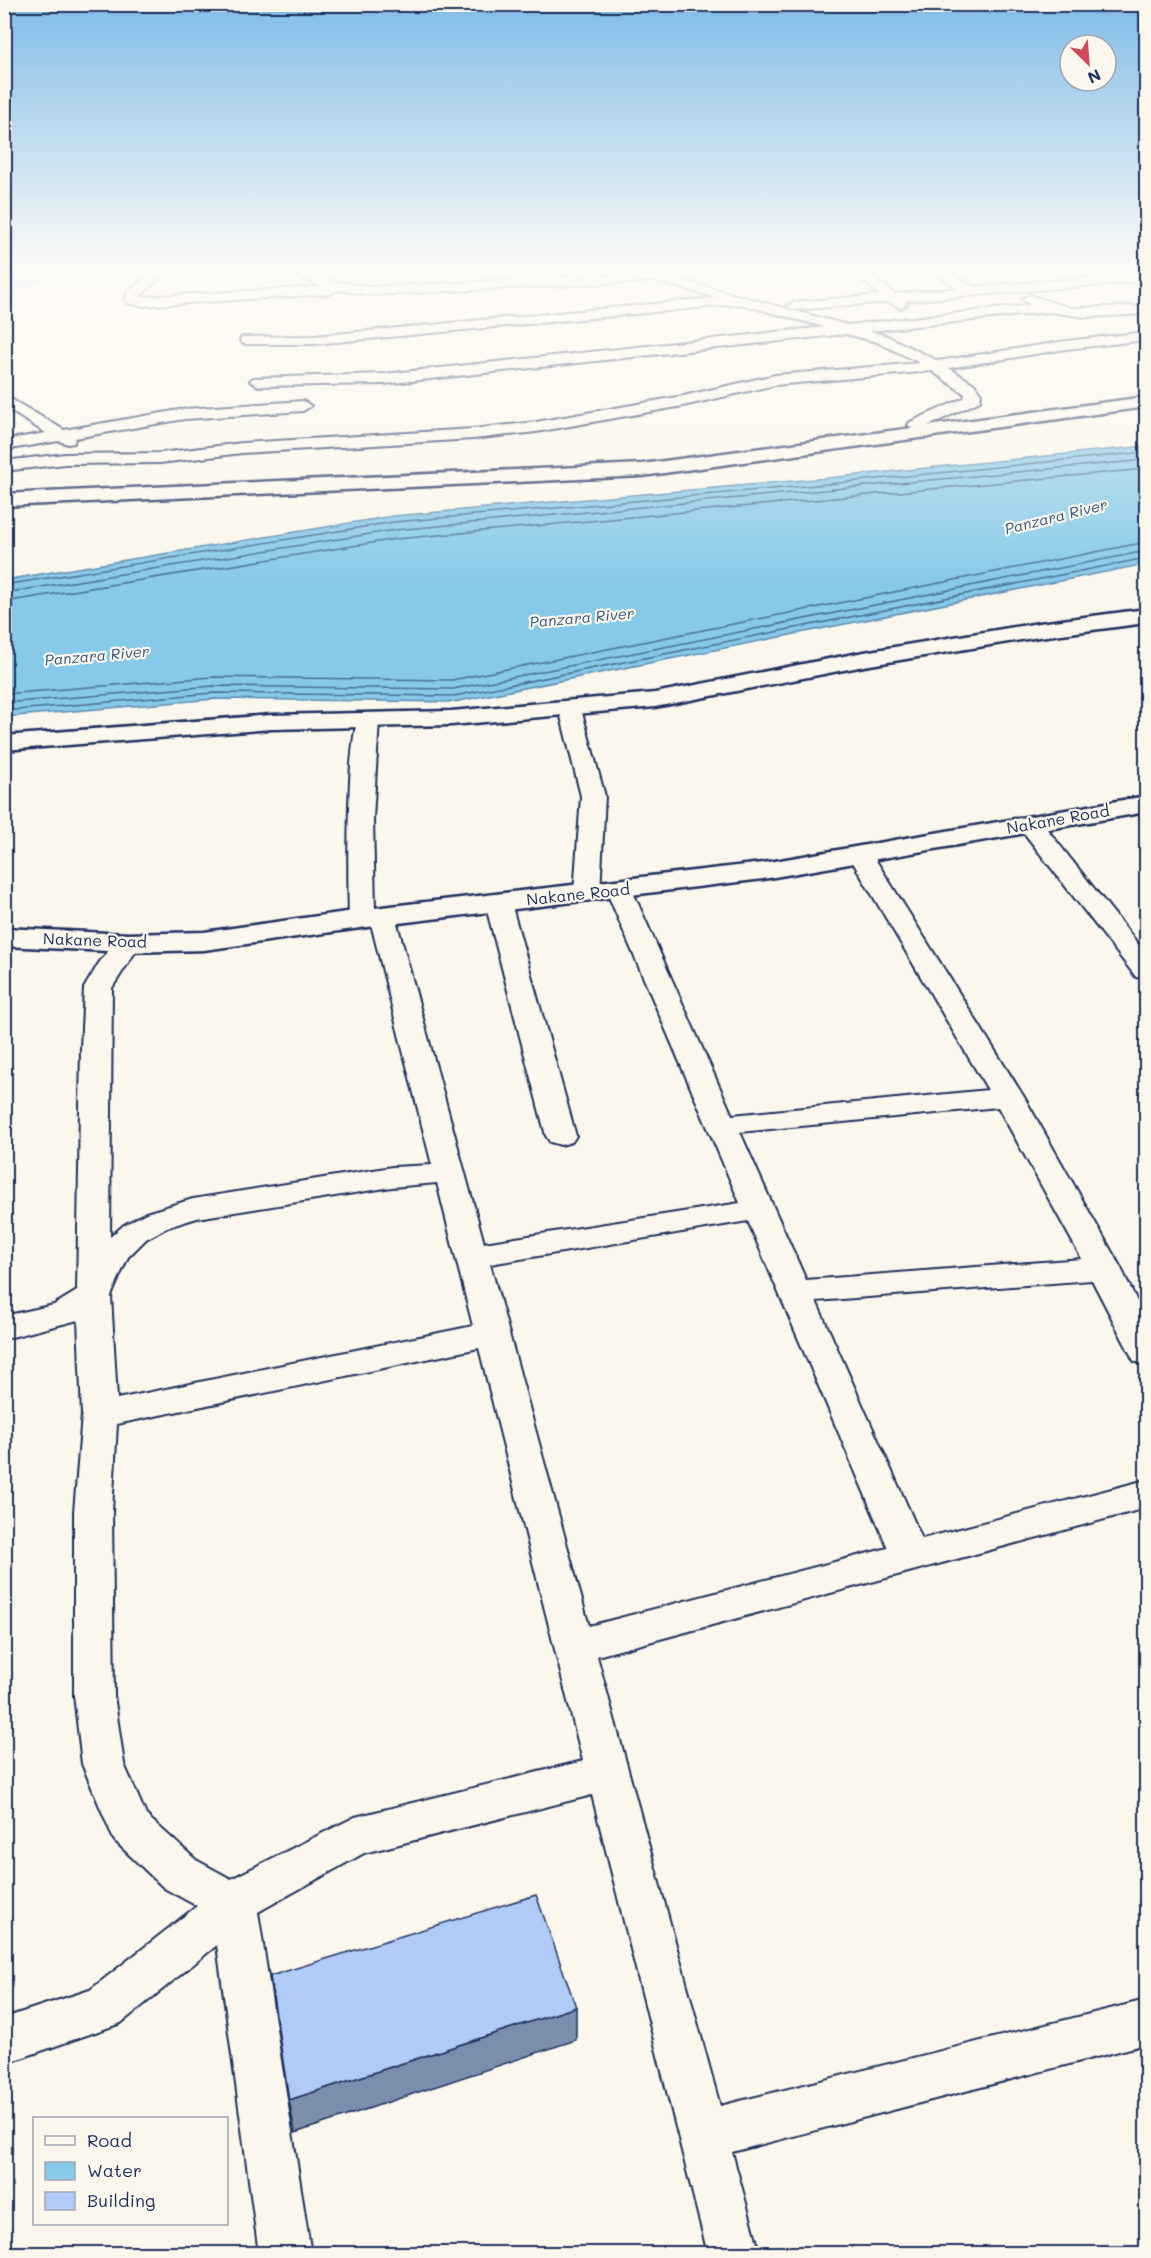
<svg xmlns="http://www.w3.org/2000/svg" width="1151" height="2258" font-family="Mali,sans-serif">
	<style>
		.water { fill: #87c9e8; stroke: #5c8bb1; stroke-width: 1.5 }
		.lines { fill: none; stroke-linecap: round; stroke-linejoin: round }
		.shore { stroke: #466d95; stroke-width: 1.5 }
		.river { fill: #87c9e8; fill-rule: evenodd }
		.minor-casing { stroke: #1b2f5e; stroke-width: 4 }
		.tertiary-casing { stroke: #1b2f5e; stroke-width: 5 }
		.minor { fill: #fbf7ec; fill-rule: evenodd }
		.tertiary { fill: #fbf7ec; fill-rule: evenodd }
		.shaded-wall { fill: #7c8eae; stroke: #1b2f5e; stroke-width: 1.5 }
		.building { fill: #b1cbf9; stroke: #1b2f5e; stroke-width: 1.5 }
		.labels { text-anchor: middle; stroke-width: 4.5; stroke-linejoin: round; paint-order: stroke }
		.far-water-label { font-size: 15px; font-style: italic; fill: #365680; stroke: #fbf7ec }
		.street-label { font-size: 16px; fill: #1b2f5e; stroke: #fbf7ec }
	</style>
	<rect width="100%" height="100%" fill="#fbf7ec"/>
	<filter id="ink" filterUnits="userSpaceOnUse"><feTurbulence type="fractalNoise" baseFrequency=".0167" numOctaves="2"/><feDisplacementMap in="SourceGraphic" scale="12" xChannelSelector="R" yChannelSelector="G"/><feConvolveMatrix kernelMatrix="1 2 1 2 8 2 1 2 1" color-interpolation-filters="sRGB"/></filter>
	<g filter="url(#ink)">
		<polygon class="water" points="1146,446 1146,564 454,702 214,699 5,717 5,580 393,516 827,478"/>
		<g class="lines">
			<g class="shore">
				<polyline points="4,585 394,522 828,484 1146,452"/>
				<polyline points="4,593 395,530 1146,460"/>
				<polyline points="4,602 396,539 1146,469"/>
				<polyline points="4,694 213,677 452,680 1146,542"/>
				<polyline points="4,703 213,686 453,689 1146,551"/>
				<polyline points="4,711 213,693 454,696 1146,558"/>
			</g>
			<polygon class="river" points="26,269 63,269 59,275 4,296 4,277"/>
			<g class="minor-casing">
				<g id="minor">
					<polygon points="154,269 169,269 139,297 320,287 284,269 301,269 331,281 372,287 654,273 676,269 680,272 670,277 847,325 1031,305 1022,299 1029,295 1071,308 1146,306 1146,314 1086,317 1049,312 870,331 887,336 938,361 1066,341 1146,332 1146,340 1066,349 949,368 974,384 981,394 980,401 928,426 935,433 927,438 908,425 910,422 964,398 965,394 932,371 775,385 683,406 536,432 473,439 242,453 160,463 65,464 4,471 4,461 65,454 160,453 242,443 473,429 536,422 683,396 775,375 920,363 877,342 846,334 384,384 258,386 250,381 253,378 384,374 824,327 740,304 314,344 247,344 242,343 240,340 242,337 314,336 717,298 655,281 372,295 337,290 330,294 143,306 127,303 125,300 128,292"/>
					<polygon points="849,269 863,269 895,294 957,288 929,269 944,269 974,287 1146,273 1146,281 905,301 907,304 900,308 889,302 794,310 787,306 794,302 880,295"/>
					<polygon points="4,395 64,430 185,409 303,401 311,406 303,411 185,419 75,438 74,443 68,444 59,441 4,450 4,440 46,433 4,407"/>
					<polygon points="570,702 578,704 581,709 605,796 600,893 596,898 587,901 578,898 574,893 581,796 559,709 562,704"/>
					<path d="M368,713L376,715L379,720L373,819L375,910L391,911L395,916L484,1243L740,1203L606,890L610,885L619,882L628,885L632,890L732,1115L988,1090L848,854L851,849L860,847L869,849L872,854L1024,1097L1121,1268L1146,1320V1365L1134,1361L1092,1280L816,1301L922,1539L1146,1480V1508L597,1656L720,2106L1146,2000V2044L732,2152L760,2254H708L592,1795L364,1853L258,1912L311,2254H259L217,1945L121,2023L4,2064V2018L90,1990L197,1906L164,1888L114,1840L82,1764L74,1695V1512L82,1415L78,1320L4,1339V1316L54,1305L77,1291L81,1048L84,988L99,963L119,937L128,935L137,937L141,943L112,988L110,1237L124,1225L146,1213L193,1199L392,1167L432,1165L371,924L362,926L353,923L349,918C348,885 346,736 360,715ZM998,1107L1082,1259L806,1280L740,1132ZM437,1183L473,1326L117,1399L111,1296L128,1257L146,1239L168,1227L197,1218L392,1187ZM748,1221L888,1548L589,1626L490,1264ZM479,1348L583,1761L355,1817L231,1879L196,1860L146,1815L124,1764L114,1695L112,1512L117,1424Z"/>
					<polygon points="1030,817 1039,819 1146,954 1146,979 1136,977 1021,829 1018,824 1021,819"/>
					<polygon points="498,895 507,898 511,903 576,1136 572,1142 561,1145 550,1142 546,1136 485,903 489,898"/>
				</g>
			</g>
			<g class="tertiary-casing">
				<g id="tertiary">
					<polygon points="1146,397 1146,407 642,476 4,506 4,494 642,464"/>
					<polygon points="1146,609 1146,623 1039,637 864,666 655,707 451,725 271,729 4,750 4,736 271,715 451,711 655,693 864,652 1039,623"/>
					<polygon points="1146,796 1146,812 763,879 382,925 204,950 128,952 4,946 4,928 128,934 204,932 382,907 763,863"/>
				</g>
			</g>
			<use href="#minor" class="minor"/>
			<use href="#tertiary" class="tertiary"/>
		</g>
		<polygon class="shaded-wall" points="576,2007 576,2040 295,2133 289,2100"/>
		<polygon class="building" points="536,1895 576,2007 289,2100 270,1976"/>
	</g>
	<linearGradient id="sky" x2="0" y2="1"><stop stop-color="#81bce8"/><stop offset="0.46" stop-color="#fdfbf6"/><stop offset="1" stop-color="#fdfbf6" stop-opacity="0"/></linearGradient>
	<rect width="1151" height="585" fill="url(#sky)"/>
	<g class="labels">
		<g class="far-water-label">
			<text transform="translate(1056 517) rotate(-14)" y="5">Panzara River</text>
			<text transform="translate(582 618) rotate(-5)" y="5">Panzara River</text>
			<text transform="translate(97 656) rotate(-5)" y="5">Panzara River</text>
		</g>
		<g class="street-label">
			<text transform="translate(1058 819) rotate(-10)" y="6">Nakane Road</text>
			<text transform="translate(578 894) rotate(-6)" y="6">Nakane Road</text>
			<text transform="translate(95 940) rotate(2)" y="6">Nakane Road</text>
		</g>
	</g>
	<rect width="1151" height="2258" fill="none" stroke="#fbf7ec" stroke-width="24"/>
	<rect x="12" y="12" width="1127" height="2234" fill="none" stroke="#1b2f5e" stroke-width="2" filter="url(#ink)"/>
	<rect x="33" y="2117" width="195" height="108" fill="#fbf7ec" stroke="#a1a7b3" stroke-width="1.5"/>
	<rect x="45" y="2136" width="30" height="9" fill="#fbf7ec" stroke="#a1a7b3" stroke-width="1.5"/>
	<text x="87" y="2147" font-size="18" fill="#1b2f5e">Road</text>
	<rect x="45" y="2162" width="30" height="18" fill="#87c9e8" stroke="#a1a7b3" stroke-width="1.5"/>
	<text x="87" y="2177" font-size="18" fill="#1b2f5e">Water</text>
	<rect x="45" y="2192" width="30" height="18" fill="#b1cbf9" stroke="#a1a7b3" stroke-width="1.5"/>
	<text x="87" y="2207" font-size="18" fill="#1b2f5e">Building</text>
	<g transform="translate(1088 63) rotate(155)"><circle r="28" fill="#fbf7ec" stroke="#a1a7b3" stroke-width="1.5"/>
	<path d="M0-4.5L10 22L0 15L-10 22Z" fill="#d1495b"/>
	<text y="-9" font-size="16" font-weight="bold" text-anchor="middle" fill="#1b2f5e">N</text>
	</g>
</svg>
